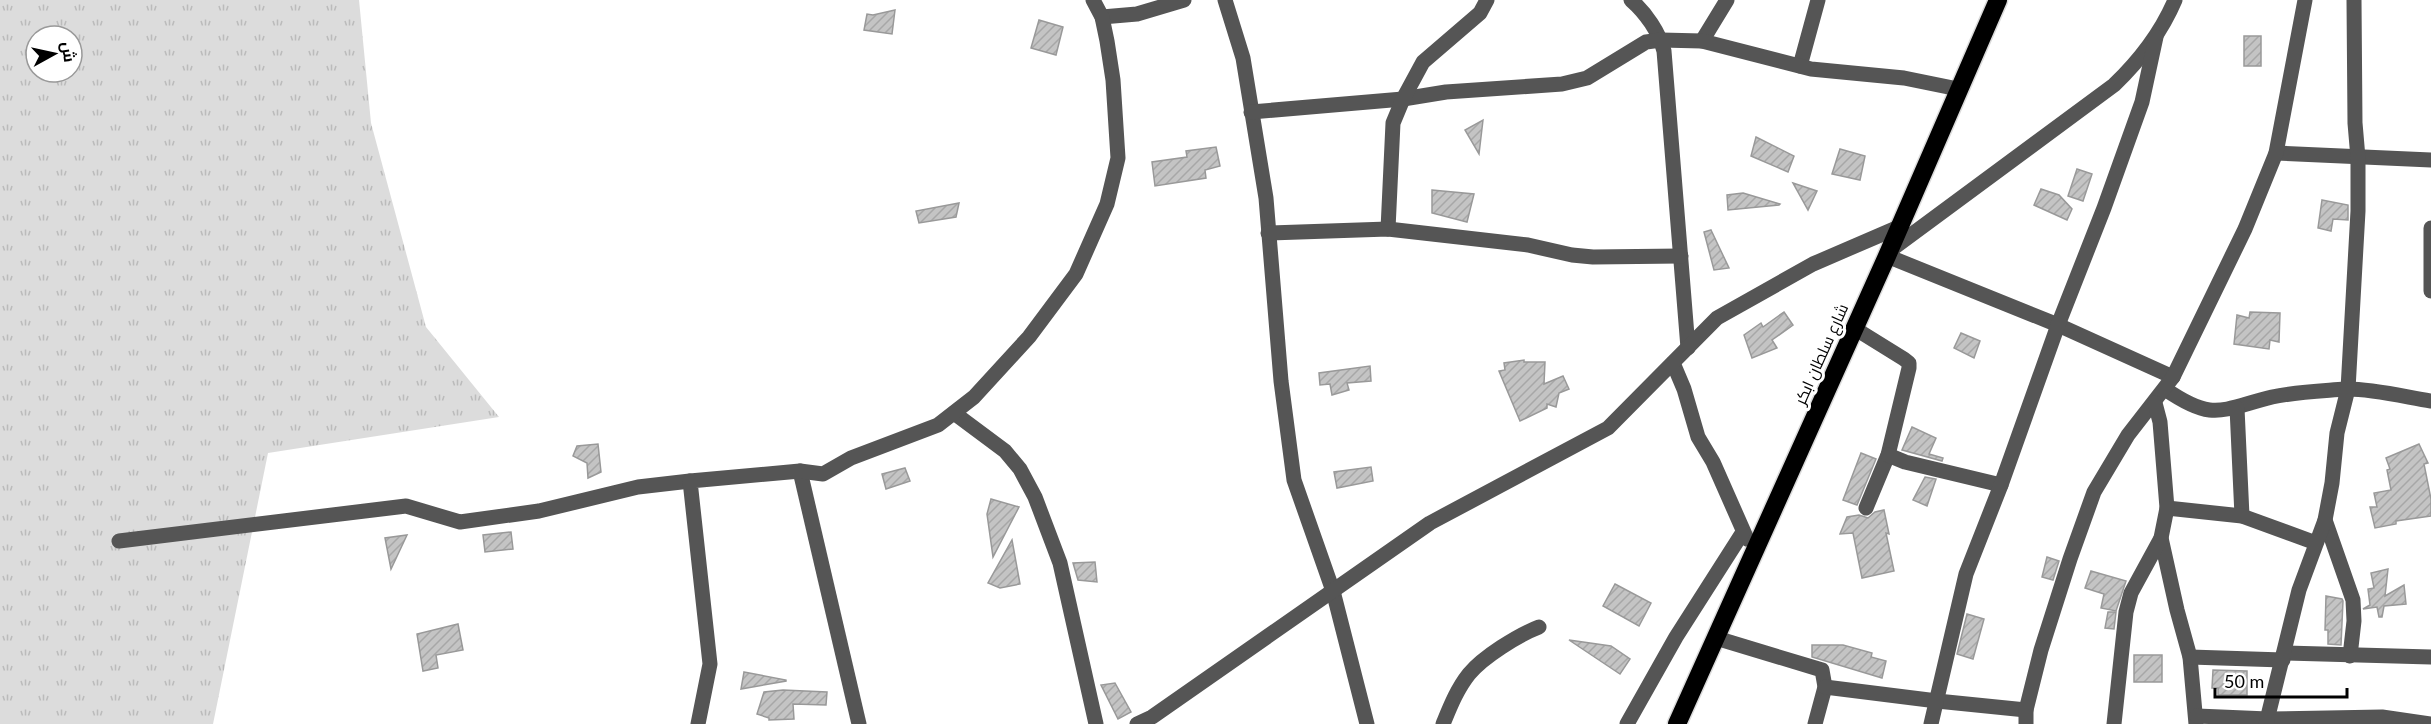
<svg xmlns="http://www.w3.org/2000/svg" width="2431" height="724" font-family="Lato,Cairo,sans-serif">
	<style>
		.grass { fill: url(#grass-tufts); fill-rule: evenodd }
		.building { fill: url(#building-hatch); stroke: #999; stroke-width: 1.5 }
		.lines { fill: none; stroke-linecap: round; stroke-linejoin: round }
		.highway-casing { stroke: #dbdbdb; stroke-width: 21 }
		.minor { stroke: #555; stroke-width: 15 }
		.highway { stroke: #000; stroke-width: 18 }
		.labels { text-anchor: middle; stroke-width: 6; stroke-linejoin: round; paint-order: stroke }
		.street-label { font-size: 16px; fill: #000; stroke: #fff }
	</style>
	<defs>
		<pattern id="grass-tufts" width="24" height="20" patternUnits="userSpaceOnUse" patternTransform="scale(1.5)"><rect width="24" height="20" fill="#dcdcdc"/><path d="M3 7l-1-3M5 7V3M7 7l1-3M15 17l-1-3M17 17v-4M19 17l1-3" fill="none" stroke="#bbb"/></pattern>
		<pattern id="building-hatch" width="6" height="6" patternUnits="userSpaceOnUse" patternTransform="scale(1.5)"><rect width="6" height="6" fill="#c4c4c4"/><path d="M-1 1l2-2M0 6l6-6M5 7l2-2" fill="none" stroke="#a7a7a7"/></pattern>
	</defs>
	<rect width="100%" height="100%" fill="#fff"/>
	<path class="grass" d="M0,0H359L371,123L426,327L499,417L268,453L213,724H0ZM36,36H72V72H36Z"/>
	<g class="building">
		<polygon points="895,10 892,34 864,30 867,14 873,15"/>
		<polygon points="1039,20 1063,27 1056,55 1031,48"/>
		<rect x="2244" y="36" width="17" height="30"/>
		<polygon points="1483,120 1479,154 1465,130"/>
		<polygon points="1756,137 1794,156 1788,172 1751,156"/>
		<polygon points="1216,147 1220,166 1205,170 1206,178 1155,186 1152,162 1187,157 1186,151"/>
		<polygon points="1840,149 1865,156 1860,180 1832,174"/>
		<polygon points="2077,169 2092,174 2083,201 2068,196"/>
		<polygon points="1793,183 1817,191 1808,210"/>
		<polygon points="2041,189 2059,195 2072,209 2067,220 2034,205"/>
		<polygon points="1432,190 1474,194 1467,222 1432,213"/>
		<polygon points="1743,193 1780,204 1779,205 1728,210 1727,195"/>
		<polygon points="2322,200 2348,205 2348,220 2333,219 2331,231 2318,228"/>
		<polygon points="959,203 956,217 919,223 916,211"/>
		<polygon points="1711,230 1729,268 1714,270 1704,232"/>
		<polygon points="1784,312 1793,325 1772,340 1777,348 1752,358 1744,335 1761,323 1763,327"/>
		<polygon points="2250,312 2280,313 2279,342 2270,340 2269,349 2234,344 2237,315 2249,318"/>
		<polygon points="1961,333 1980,341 1974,358 1954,348"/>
		<polygon points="1524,360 1524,362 1545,362 1544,384 1563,376 1569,389 1559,393 1556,407 1547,404 1547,408 1520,421 1499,371 1505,370 1504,363"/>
		<polygon points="1370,366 1371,381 1347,383 1349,390 1332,395 1330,384 1320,385 1319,373"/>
		<polygon points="1912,427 1936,438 1929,454 1943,458 1942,461 1902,450"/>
		<polygon points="598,444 601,472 588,478 587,463 573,456 577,446"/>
		<polygon points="2419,444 2428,463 2424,464 2431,499 2431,516 2396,521 2396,524 2375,528 2370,507 2377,507 2374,493 2391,490 2387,470 2390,469 2386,458"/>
		<polygon points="1861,453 1876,459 1857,505 1843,500"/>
		<polygon points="1371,467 1373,481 1337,488 1334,472"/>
		<polygon points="905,468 910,481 886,489 882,474"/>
		<polygon points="1925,477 1936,479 1927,506 1913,500"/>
		<polygon points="991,499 1019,507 993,557 987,514"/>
		<polygon points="1884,510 1889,534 1886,533 1894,571 1862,578 1853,533 1840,534 1847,517 1859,515 1868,518 1875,512"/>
		<polygon points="511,532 513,549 485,552 483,535"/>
		<polygon points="407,535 391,569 385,538"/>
		<polygon points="1012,540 1020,584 1000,588 988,583"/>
		<polygon points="2047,557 2059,561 2053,580 2042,577"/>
		<polygon points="1095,562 1097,582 1078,580 1073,563"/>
		<polygon points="2388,569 2385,596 2404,585 2406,604 2384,606 2382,617 2379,617 2377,607 2363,609 2370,605 2368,589 2374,588 2371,573"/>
		<polygon points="2091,571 2126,581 2116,611 2101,608 2104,594 2085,588"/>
		<polygon points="1615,584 1651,603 1639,626 1603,606"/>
		<polygon points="2326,596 2342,599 2343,601 2341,645 2328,644 2328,630 2325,630"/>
		<polygon points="2108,612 2116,612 2114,629 2105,628"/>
		<polygon points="1967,614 1984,619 1973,659 1957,654"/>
		<polygon points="458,624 463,650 436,655 438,668 423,671 417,634"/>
		<polygon points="1569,640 1611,646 1630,659 1620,674"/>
		<polygon points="1812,645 1843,645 1872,653 1871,657 1886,661 1882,678 1812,657"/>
		<rect x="2134" y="655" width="28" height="27"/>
		<polygon points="2213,670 2247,671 2247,695 2218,695 2218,688 2212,688"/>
		<polygon points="744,672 786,680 786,681 741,689"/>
		<polygon points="1115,683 1131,712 1118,719 1101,685"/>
		<polygon points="783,690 827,692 826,705 793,704 794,719 769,720 769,718 757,714 764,692"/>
	</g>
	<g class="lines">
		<g class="highway-casing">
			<polyline id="highway" points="1677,724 1887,256 1998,0"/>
		</g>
		<g class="minor">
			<polyline points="1225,0 1243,58 1266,198 1281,381 1294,480 1333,591 1367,724"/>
			<path d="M1631,0C1646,13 1659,32 1664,51L1688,348"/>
			<polyline points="1102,17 1137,14 1184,0"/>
			<polyline points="1702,41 1727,0"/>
			<polyline points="1800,66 1818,0"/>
			<polyline points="1251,112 1403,99 1446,92 1562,84 1587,78 1646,42 1661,40 1702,41 1811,69 1904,78 1958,89"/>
			<polyline points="2276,153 2431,160"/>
			<polyline points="2431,228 2431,291"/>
			<polyline points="1388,229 1393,123 1403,99 1423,62 1480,13 1487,0"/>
			<polyline points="1268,233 1388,229 1528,245 1572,255 1593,257 1681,256"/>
			<path d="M1888,252L2114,85C2140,60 2161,33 2175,0"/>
			<polyline points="1887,256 2058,325 2173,377"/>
			<polyline points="1854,328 1904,359 1909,363 1909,368 1888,455 1866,508"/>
			<polyline points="1673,363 1684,389 1698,437 1713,462 1747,539"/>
			<path d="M2165,389C2213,422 2220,410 2272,397C2295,392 2321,391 2345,389C2369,388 2406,397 2431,401"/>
			<polyline points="2237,408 2242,516"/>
			<polyline points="954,413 1005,451 1020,469 1035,497 1060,563 1096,724"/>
			<polyline points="1888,455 1905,462 2001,485"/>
			<polyline points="800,471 859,724"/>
			<polyline points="2167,508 2242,516 2316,543"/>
			<polyline points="2325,520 2353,600 2354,621 2350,656"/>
			<polyline points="2161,538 2177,610 2190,657 2196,724"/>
			<polyline points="119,541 406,506 460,522 539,511 638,487 690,481"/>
			<polyline points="1716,638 1822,670 1825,687 1815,724"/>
			<polyline points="2284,653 2431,657"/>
			<polyline points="2190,657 2283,660"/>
			<polyline points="1825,687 1937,701 2026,710"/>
			<polyline points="2197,716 2268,719 2382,717 2431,724"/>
			<polyline points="698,724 710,664 690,481 800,471 823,474 851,458 938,425 974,397 1029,337 1076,274 1107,204 1118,158 1113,80 1107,41 1102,17 1093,0"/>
			<polyline points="1137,724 1152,717 1430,523 1608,428 1717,318 1813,264 1899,227"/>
			<path d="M1443,724C1450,707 1457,689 1469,674C1483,657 1518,635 1539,627"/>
			<polyline points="1627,724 1676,637 1743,532"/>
			<polyline points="1931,724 1966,574 2001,485 2058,325 2104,208 2142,102 2156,37"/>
			<polyline points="2026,724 2026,710 2041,650 2070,559 2094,492 2128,435 2173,377 2245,229 2276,153 2305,0"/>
			<polyline points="2114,724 2126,612 2131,593 2161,538 2167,508 2160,422 2155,403"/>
			<polyline points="2266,724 2299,590 2325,520 2332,483 2337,433 2348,389 2358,211 2358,158 2355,123 2354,0"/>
		</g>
		<use href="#highway" class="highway"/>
	</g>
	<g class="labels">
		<g class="street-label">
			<text transform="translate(1821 354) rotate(-66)" y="6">شارع سلطان ابكر</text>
		</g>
	</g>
	<g transform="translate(54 54) rotate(82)"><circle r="28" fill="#ffffff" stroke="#999999" stroke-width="1.5"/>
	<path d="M0-4.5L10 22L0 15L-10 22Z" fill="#000000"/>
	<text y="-9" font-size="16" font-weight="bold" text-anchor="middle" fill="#000000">ش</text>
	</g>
	<path d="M2215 688v9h132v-9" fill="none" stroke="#000000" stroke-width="3"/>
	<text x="2224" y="688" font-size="18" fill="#000000" stroke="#ffffff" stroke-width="4.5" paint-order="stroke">50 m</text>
</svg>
